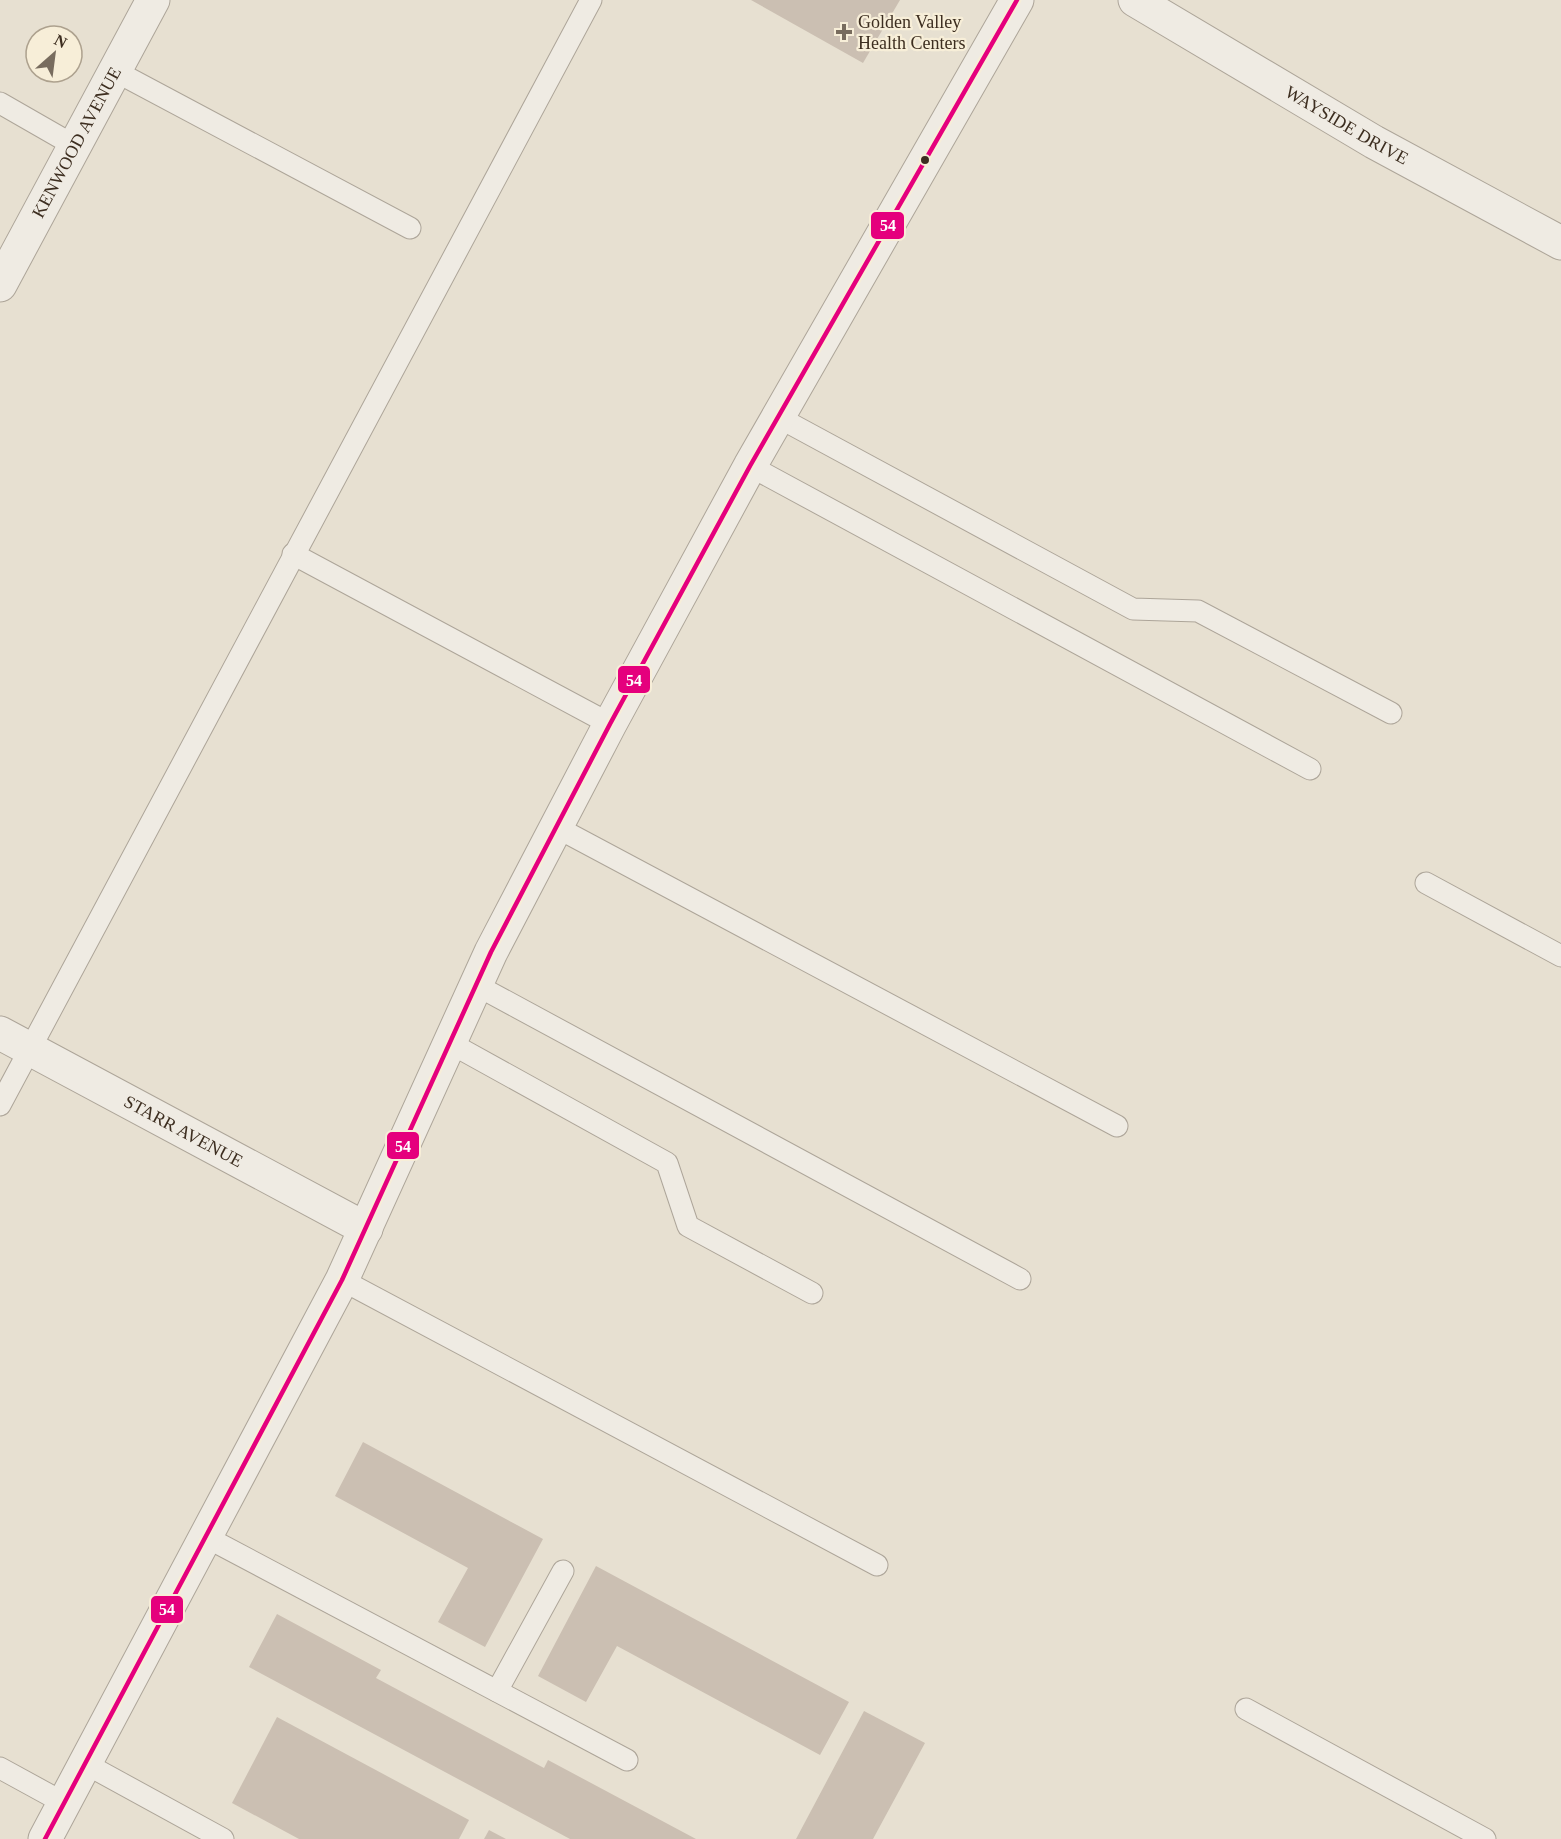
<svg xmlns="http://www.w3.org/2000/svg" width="1561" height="1839" font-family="Georgia,serif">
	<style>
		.building { fill: #cbbfb2 }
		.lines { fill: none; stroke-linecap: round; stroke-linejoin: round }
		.service-casing { stroke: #ada599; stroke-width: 23 }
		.minor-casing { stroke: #ada599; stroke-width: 35 }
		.tertiary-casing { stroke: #ada599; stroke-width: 35 }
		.service { stroke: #efebe3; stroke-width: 21 }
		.minor { stroke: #efebe3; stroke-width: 33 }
		.tertiary { stroke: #efebe3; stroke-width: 33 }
		.bus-1-casing { stroke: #f7eed8; stroke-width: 9 }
		.bus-1 { stroke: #e5007d; stroke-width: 4.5 }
		.poi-dot { fill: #786c5e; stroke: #f7eed8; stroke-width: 2 }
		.bus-dot { fill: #3d2e20; stroke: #f7eed8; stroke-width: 2 }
		.labels { text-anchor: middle; stroke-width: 4.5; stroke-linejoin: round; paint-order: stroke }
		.poi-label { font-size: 18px; fill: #3d2e20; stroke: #f7eed8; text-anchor: start }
		.street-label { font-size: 18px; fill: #3d2e20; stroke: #f7eed8 }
		.line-badge { stroke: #f7eed8; stroke-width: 2 }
		.badge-label { font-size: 16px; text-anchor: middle; font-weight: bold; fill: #fff }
	</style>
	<rect width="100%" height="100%" fill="#e7e0d1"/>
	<g class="building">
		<polygon points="751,0 900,0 863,63"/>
		<polygon points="363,1442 543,1539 485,1647 438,1622 468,1568 335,1496"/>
		<polygon points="596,1566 849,1702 820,1755 617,1646 586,1702 538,1676"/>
		<polygon points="277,1614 381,1670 376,1678 544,1768 548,1760 696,1839 570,1839 249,1667"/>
		<polygon points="864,1711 925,1743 873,1839 796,1839"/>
		<polygon points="277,1717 469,1820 459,1839 299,1839 232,1803"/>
		<polygon points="489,1830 506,1839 484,1839"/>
	</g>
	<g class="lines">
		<g class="service-casing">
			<g id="service">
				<polyline points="115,71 410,228"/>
				<polyline points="0,103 75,146"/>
				<polyline points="778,417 1133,609 1198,611 1391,713"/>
				<polyline points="750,466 1310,769"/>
				<polyline points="293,554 610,724"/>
				<polyline points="556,827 1117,1126"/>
				<polyline points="1426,883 1561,956"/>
				<polyline points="476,985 1020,1279"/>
				<polyline points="450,1043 667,1163 688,1226 812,1293"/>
				<polyline points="0,1105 591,0"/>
				<polyline points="342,1280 877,1565"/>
				<polyline points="206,1537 627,1760"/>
				<polyline points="497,1691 563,1571"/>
				<polyline points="1246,1709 1485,1839"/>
				<polyline points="86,1764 223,1839"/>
				<polyline points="0,1768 64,1803"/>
			</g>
		</g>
		<g class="minor-casing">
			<g id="minor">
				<path id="s1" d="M1135,0L1374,142L1561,243"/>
				<path id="s2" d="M0,285L153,0"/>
				<path id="s3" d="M0,1033L366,1229"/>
			</g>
		</g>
		<g class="tertiary-casing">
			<polyline id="tertiary" points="45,1839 342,1280 491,952 610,724 750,466 1017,0"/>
		</g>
		<use href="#service" class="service"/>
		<use href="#minor" class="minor"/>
		<use href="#tertiary" class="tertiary"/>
		<g class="bus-1-casing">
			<polyline id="bus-1" points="45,1839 342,1280 491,952 610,724 750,466 1017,0"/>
		</g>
		<use href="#bus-1" class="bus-1"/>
	</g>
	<path class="poi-dot" d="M841 23h6v6h6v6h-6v6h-6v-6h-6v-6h6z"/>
	<circle class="bus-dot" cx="925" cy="160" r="5"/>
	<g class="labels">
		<g class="poi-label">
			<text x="858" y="28">Golden Valley<tspan x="858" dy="21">Health Centers</tspan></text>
		</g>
		<g class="street-label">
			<text dy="6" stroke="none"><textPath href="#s1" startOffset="246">WAYSIDE DRIVE</textPath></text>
			<text dy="6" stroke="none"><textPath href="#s2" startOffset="162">KENWOOD AVENUE</textPath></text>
			<text dy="6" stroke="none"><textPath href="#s3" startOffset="208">STARR AVENUE</textPath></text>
		</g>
	</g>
	<g class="line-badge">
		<rect x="870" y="211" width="35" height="29" rx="6" fill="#e5007d"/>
		<rect x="617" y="665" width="34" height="29" rx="6" fill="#e5007d"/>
		<rect x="386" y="1131" width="34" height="29" rx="6" fill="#e5007d"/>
		<rect x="150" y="1595" width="34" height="29" rx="6" fill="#e5007d"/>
	</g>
	<g class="badge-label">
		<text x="888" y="231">54</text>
		<text x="634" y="686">54</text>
		<text x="403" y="1152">54</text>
		<text x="167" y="1615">54</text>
	</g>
	<g transform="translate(54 54) rotate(28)"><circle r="28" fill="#f7eed8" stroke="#ada18e" stroke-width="1.5"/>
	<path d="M0-4.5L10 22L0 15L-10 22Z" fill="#786c5e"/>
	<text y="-9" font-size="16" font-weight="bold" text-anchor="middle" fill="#3d2e20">N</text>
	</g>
</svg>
